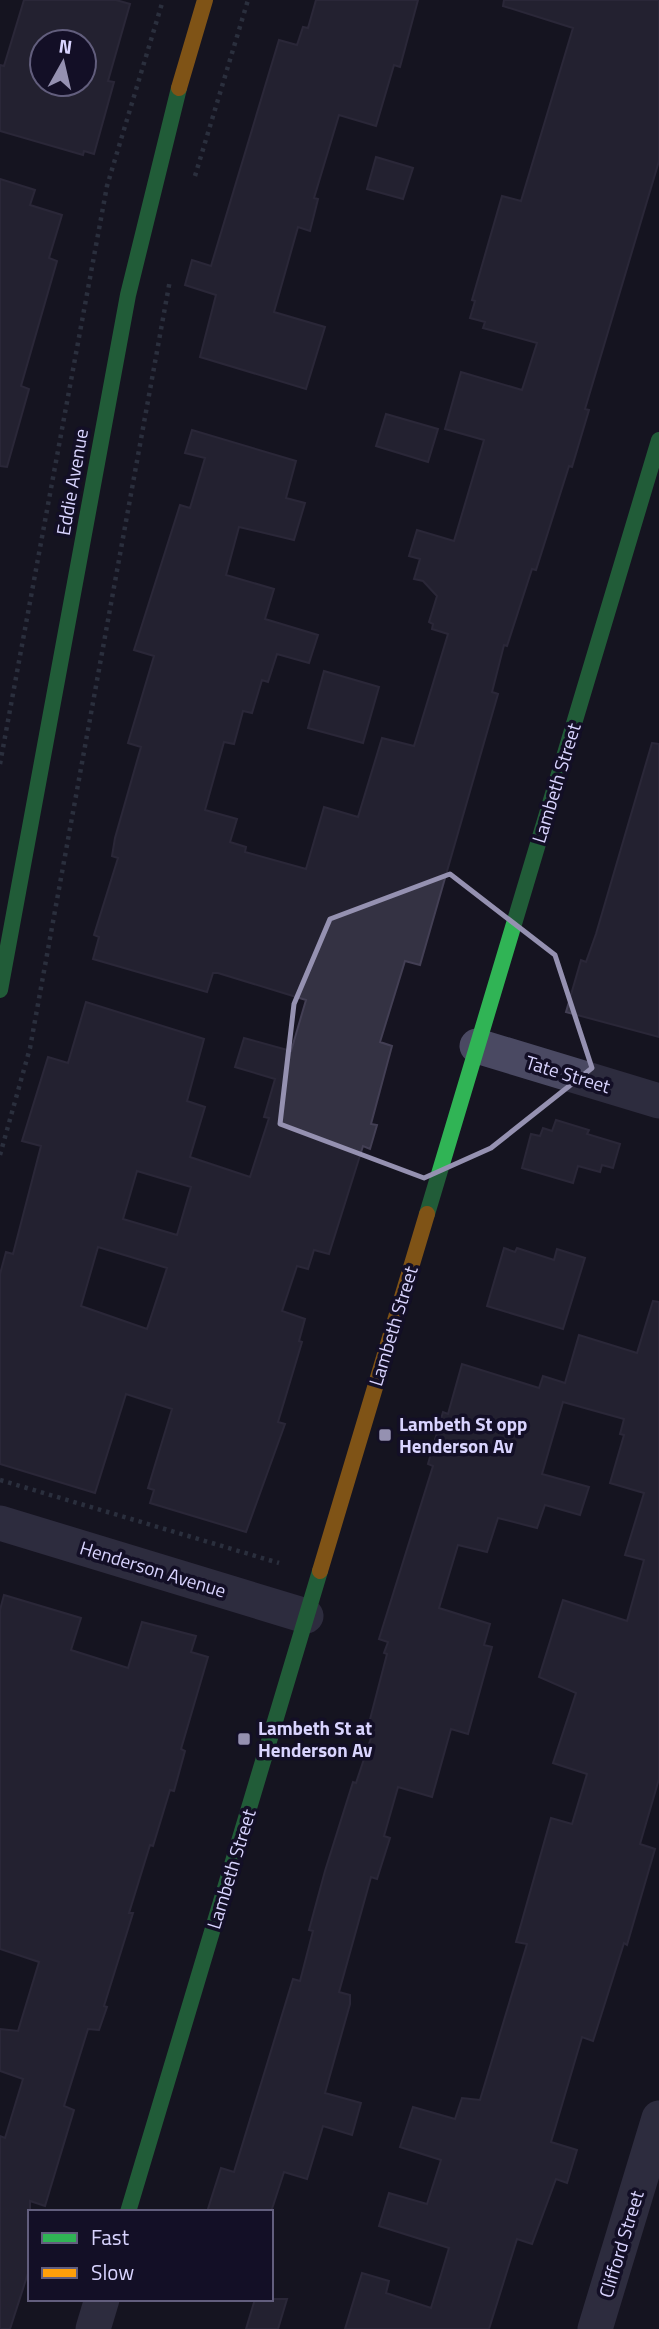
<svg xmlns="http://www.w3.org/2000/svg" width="659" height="2329" font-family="'Titillium Web',sans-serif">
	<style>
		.building { fill: #343243; stroke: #433f54; stroke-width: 2; fill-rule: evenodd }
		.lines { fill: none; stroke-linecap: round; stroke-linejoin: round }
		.path { stroke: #44505f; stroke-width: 4.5; stroke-dasharray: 3.5 5; stroke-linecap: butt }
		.street { stroke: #4a4962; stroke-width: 35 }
		.fast { stroke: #30b455; stroke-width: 16 }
		.slow { stroke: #ff9f0a; stroke-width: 16 }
		.marked { fill: none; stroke: #9591b1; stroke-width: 5; stroke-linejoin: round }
		.poi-dot { fill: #9591b1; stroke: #130f26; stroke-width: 2.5 }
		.labels { text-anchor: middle; stroke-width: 7; stroke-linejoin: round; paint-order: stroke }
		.street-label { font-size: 19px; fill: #d9d4ff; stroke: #130f26 }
		.poi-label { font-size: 19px; font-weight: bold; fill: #d9d4ff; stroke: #130f26; text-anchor: start }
	</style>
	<rect width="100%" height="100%" fill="#161421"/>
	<g class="building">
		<path d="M24,0H116L130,4L108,81L114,82L94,154L84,151L83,155L0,131V65L4,66ZM42,42H84V84H42Z"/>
		<polygon points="316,0 418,0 400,67 394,65 376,126 339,115 314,198 318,199 310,231 298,227 274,312 325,327 306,389 200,357 216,295 185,285 192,260 211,266 279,40 297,45 303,27 308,28"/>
		<path d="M504,0H659V161L585,409L589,410L572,467L569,466L536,570L532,569L507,646L504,645L492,692L498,694L420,965L405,961L380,1042L392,1046L371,1124L377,1125L370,1149L363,1146L329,1254L314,1250L308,1269L297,1266L282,1311L305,1319L299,1341L302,1342L278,1422L285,1424L246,1532L150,1503L154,1490L148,1488L172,1409L126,1394L95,1493L0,1464V1274L6,1252L13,1254L41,1146L22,1141L48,1057L68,1063L86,1002L204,1039L187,1101L205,1107L190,1157L250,1177L269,1118L264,1117L275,1079L235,1067L244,1038L291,1051L306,1000L218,973H213L207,992L93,959L99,937L94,935L118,858L112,856L115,838L141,747L128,743L154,656L134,650L180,505L190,508L205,458L185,453L192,430L296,461L286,498L305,503L294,540L239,527L226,575L274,589L265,619L318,635L309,663L277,654L268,682L262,680L252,713L243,711L234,744L224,742L205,810L237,819L230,842L246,847L245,852L306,869L324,807L358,817L382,738L414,746L448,634L432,629L433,624L429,622L437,596L423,581L414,579L420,559L409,556L417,530L454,541L484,440L445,429L461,372L522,390L537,343L483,328L485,322L470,318L475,301L472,300L502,196L521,201L573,28L503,6ZM137,1171L191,1187L177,1235L123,1219ZM98,1247L167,1268L147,1329L81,1306Z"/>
		<polygon points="376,157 413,168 403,199 367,189"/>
		<polygon points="0,179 35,190 30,205 62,215 49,258 57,261 21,386 29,389 7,467 0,466"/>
		<polygon points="386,414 438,429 428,462 376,446"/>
		<polygon points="324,671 379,687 363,743 308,728"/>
		<polygon points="652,743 659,744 659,1037 566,1012 581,960 586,962 596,934"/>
		<polygon points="556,1120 589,1130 587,1134 620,1144 613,1168 602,1165 600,1172 578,1166 573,1183 522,1168 531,1134 540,1136 543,1128 552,1131"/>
		<polygon points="504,1248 515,1252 517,1248 554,1260 557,1249 585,1258 563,1329 487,1306"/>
		<polygon points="653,1301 659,1302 659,1779 640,1844 655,1849 627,1945 624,1943 593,2041 582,2037 551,2142 577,2150 567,2183 556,2179 532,2244 517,2239 489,2329 345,2329 362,2273 389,2281 386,2293 431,2308 449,2248 379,2226 389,2193 427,2204 441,2160 400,2147 413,2107 455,2119 462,2098 480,2100 527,1944 516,1942 551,1818 572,1824 587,1774 553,1763 576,1693 539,1677 563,1600 627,1621 644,1560 625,1555 644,1493 610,1483 624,1435 620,1434 624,1419 563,1402 542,1474 589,1487 580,1515 545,1505 537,1528 498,1518 487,1552 458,1545 439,1608 490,1624 484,1645 492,1647 468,1734 451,1729 432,1797 398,1787 384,1836 390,1838 377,1879 371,1877 339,1992 350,1995 350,2004 325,2093 361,2103 352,2135 323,2126 307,2179 284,2172 271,2212 207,2212 221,2168 234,2172 293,1979 300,1981 313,1931 309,1930 325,1871 353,1782 356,1783 374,1729 368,1727 387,1654 384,1653 388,1642 379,1639 433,1466 428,1464 443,1412 448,1414 462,1364 539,1388 543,1376 565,1383 579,1335 637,1353"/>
		<polygon points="4,1595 81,1618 71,1650 128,1668 142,1622 196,1636 191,1652 208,1657 181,1749 185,1751 174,1791 170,1790 153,1846 150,1845 129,1913 133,1913 104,2006 107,2007 99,2030 88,2029 64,2106 74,2110 45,2206 30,2201 30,2267 10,2329 0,2329 0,2136 5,2138 23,2079 0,2071 0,2029 18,2031 39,1962 0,1949 0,1610"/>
		<polygon points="255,2299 287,2299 278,2329 246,2329"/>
	</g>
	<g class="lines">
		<g class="path">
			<polyline points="195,176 248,0"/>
			<polyline points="0,764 107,186 163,0"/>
			<polyline points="0,1155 30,1048 170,280"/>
			<polyline points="0,1480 279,1563"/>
		</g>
		<g class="street">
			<polyline points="477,1046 659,1101"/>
			<polyline points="0,1523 306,1616"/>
			<polyline points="93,2329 102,2299"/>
			<polyline points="595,2329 659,2118"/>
		</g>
		<g class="fast">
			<polyline points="0,990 128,295 179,88"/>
			<polyline points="427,1214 659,440"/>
			<polyline points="128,2212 320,1571"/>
		</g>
		<g class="slow">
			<polyline points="179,88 205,0"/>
			<polyline points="320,1571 427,1214"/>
		</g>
	</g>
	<path d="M0 0H659V2329H0ZM450,874L555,955L592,1068L491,1148L424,1178L280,1124L294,1004L330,919Z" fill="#161421" fill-opacity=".55" fill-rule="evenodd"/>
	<path class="marked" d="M450,874L555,955L592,1068L491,1148L424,1178L280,1124L294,1004L330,919Z"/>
	<g class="poi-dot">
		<rect x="378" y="1428" width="14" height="14" rx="3.5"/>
		<rect x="237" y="1732" width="14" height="14" rx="3.5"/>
	</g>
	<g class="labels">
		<g class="street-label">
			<text transform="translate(72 482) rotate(-80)" y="7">Eddie Avenue</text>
			<text transform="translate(556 783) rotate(-73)" y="7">Lambeth Street</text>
			<text transform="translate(568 1074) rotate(17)" y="7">Tate Street</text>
			<text transform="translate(393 1326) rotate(-73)" y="7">Lambeth Street</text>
			<text transform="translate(153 1569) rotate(17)" y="7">Henderson Avenue</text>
			<text transform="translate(231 1869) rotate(-73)" y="7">Lambeth Street</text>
			<text transform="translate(621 2244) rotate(-73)" y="7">Clifford Street</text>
		</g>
		<g class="poi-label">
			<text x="399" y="1431">Lambeth St opp<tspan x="399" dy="22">Henderson Av</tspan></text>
			<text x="258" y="1735">Lambeth St at<tspan x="258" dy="22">Henderson Av</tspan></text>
		</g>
	</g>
	<rect x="28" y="2210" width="245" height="91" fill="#130f26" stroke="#625e7d" stroke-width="2"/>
	<rect x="42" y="2233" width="35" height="10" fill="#30b455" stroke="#625e7d" stroke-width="2"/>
	<text x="91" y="2245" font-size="21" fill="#d9d4ff">Fast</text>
	<rect x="42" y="2268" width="35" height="10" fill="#ff9f0a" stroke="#625e7d" stroke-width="2"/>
	<text x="91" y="2280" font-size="21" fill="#d9d4ff">Slow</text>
	<g transform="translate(63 63) rotate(8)"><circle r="33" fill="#130f26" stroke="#625e7d" stroke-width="2"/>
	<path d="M0-5L12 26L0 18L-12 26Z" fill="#9591b1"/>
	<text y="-10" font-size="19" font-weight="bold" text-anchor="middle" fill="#d9d4ff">N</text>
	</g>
</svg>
